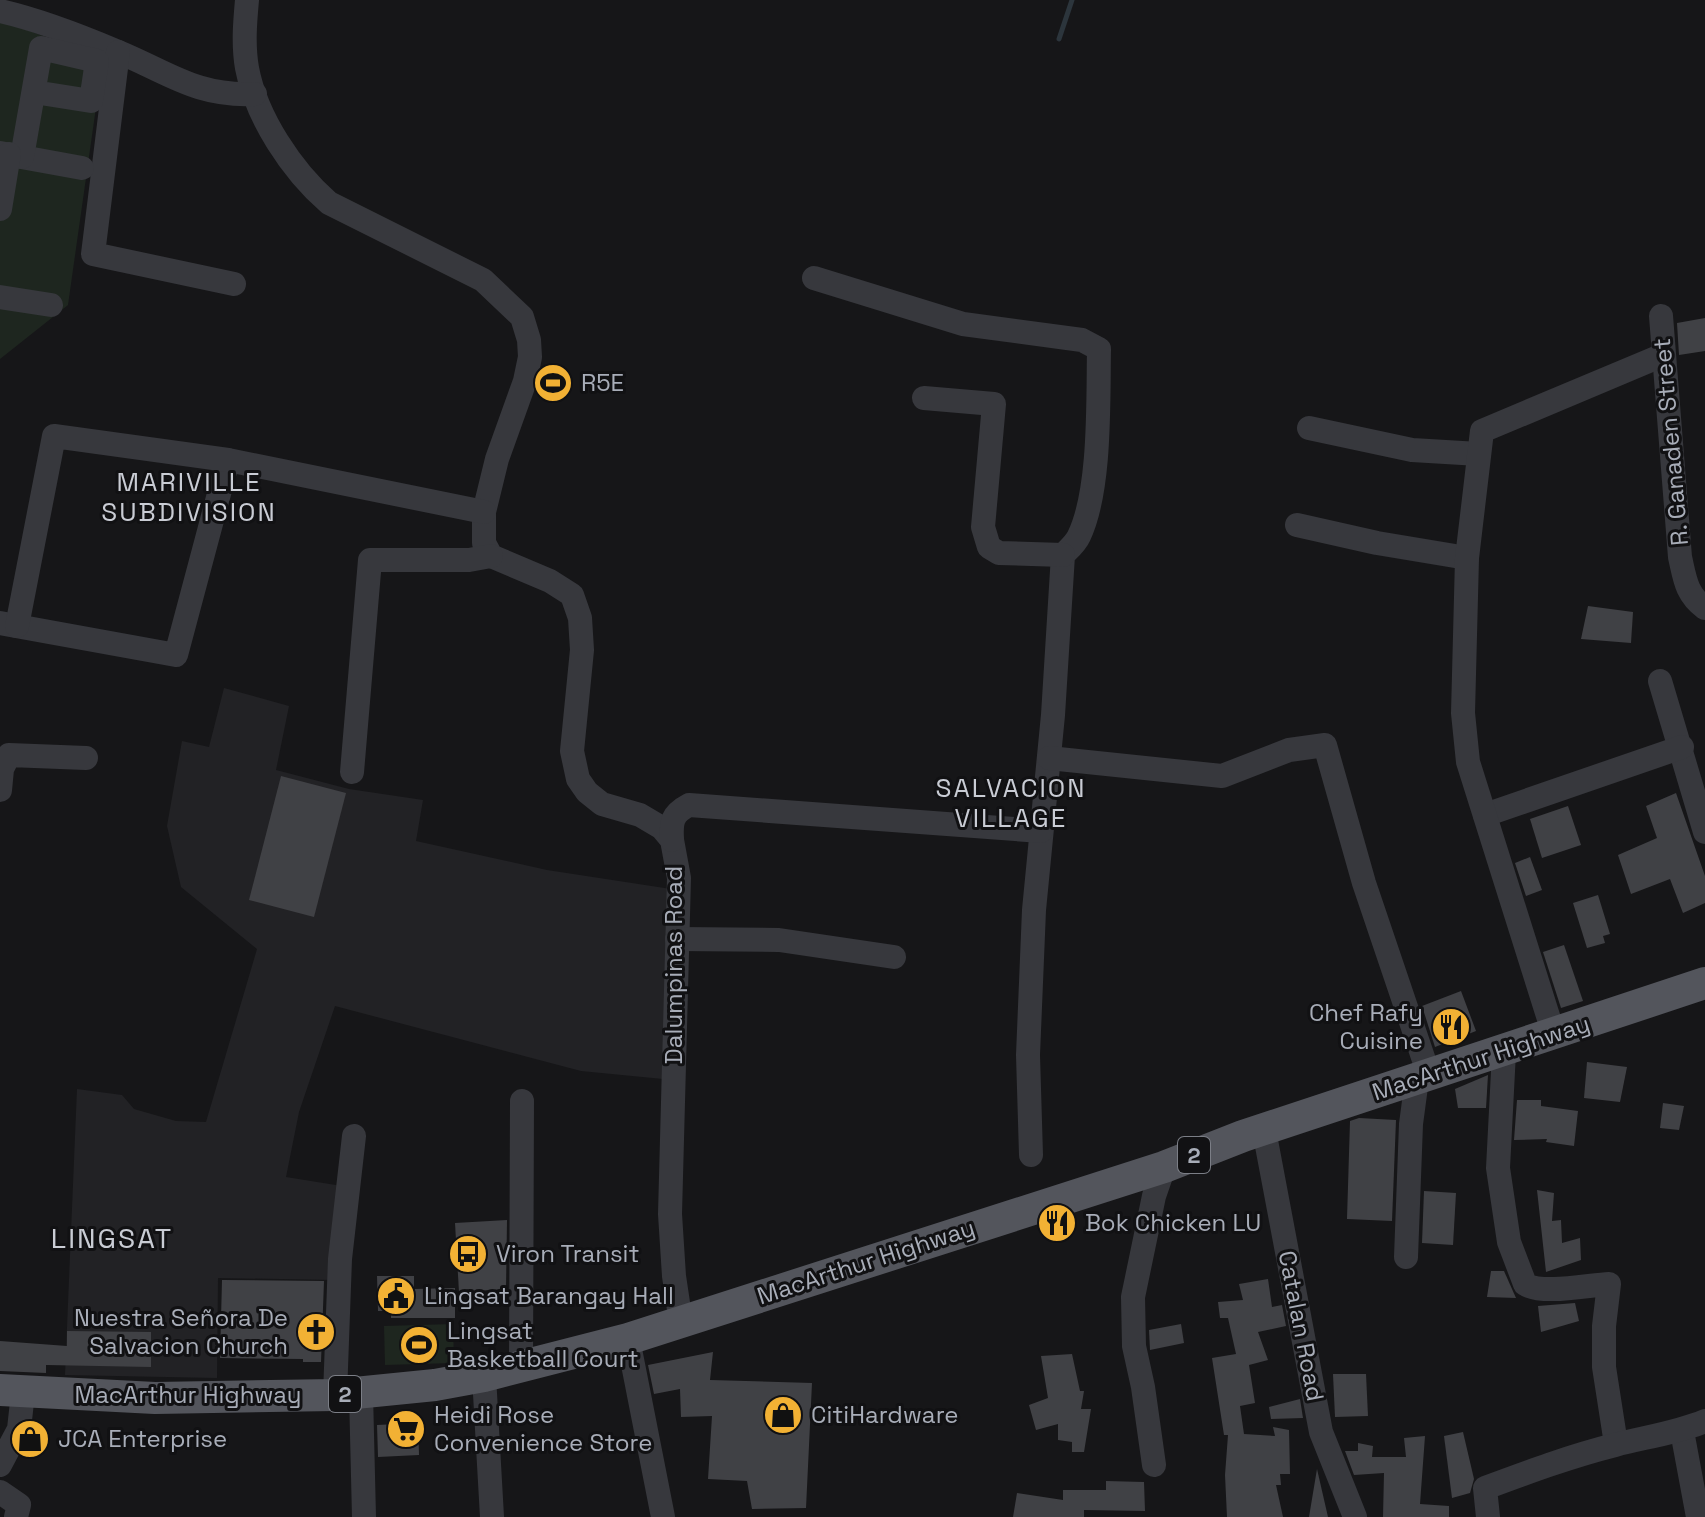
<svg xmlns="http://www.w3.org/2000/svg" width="1705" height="1517" font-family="'Space Grotesk',sans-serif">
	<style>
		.built { fill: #222225 }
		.green { fill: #1e261f }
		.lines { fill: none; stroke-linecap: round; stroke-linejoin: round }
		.stream { stroke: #2c353c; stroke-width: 5 }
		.building { fill: #404145 }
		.minor { stroke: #37383d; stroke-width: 24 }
		.major { stroke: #53555c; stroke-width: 32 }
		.labels { text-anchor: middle; stroke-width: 6; stroke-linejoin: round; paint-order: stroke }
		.shield { fill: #111113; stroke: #7b7e86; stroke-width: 2 }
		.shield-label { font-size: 22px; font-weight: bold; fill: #a8adb8 }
		.poi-label { font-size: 24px; fill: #a8adb8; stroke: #111113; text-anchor: start }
		.street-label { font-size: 24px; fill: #a8adb8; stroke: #111113 }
		.neighbourhood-label { font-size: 26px; letter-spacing: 2px; fill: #c9ccd4; stroke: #111113 }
		.quarter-label { font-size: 28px; letter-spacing: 2px; fill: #c9ccd4; stroke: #111113 }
	</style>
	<rect width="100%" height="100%" fill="#161618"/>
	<polygon class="built" points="224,688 289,706 276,770 349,789 423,800 416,841 547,870 671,889 663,1079 581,1071 335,1006 299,1112 286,1177 342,1186 335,1280 218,1278 217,1378 65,1375 77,1089 122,1095 134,1109 176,1121 206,1122 257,949 181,887 167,826 182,741 209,747"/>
	<g class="green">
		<polygon points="0,20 103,58 68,305 0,359"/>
		<polygon points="453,1324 454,1363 385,1365 384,1326"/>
	</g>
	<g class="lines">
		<polyline class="stream" points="1059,39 1072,0"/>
	</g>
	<g class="building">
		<polygon points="1705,318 1705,351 1679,355 1677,323"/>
		<polygon points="1588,606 1633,612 1631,643 1581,639"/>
		<polygon points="281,776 346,793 314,917 249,900"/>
		<polygon points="1676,793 1705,876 1705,903 1683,913 1670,879 1631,894 1618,855 1657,838 1646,806"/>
		<polygon points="1568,806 1581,845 1542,858 1530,819"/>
		<polygon points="1530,857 1542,890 1526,896 1515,863"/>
		<polygon points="1598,895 1610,934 1603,936 1605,943 1587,948 1573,903"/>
		<polygon points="1564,945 1583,1001 1561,1008 1543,952"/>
		<polygon points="1461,991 1476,1031 1435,1047 1422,1006"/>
		<polygon points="1587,1062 1627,1067 1620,1102 1584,1098"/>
		<polygon points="1488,1075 1486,1108 1458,1108 1455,1089"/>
		<polygon points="1517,1100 1541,1100 1541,1106 1578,1111 1574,1146 1546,1142 1547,1139 1514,1140"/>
		<polygon points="1663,1103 1684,1106 1679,1130 1660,1128"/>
		<polygon points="1359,1118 1396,1120 1392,1221 1347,1219 1350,1121"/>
		<polygon points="1537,1190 1554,1193 1552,1221 1561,1220 1562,1243 1580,1238 1581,1260 1546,1272"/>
		<polygon points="1424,1191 1456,1193 1453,1245 1422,1243"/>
		<polygon points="507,1220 506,1289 459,1292 455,1223"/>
		<polygon points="1491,1271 1504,1271 1516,1298 1487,1297"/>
		<polygon points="377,1276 414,1276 414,1289 455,1288 455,1318 391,1318 391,1311 378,1311"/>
		<polygon points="1268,1279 1272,1307 1282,1305 1286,1326 1258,1332 1268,1360 1249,1365 1255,1403 1240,1406 1244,1434 1275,1436 1273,1427 1289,1430 1290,1474 1280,1474 1281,1485 1276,1485 1283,1517 1227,1517 1225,1475 1228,1435 1224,1435 1212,1358 1236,1354 1228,1318 1220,1318 1218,1302 1243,1300 1239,1284"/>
		<polygon points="222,1280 324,1281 321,1362 303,1362 303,1359 220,1358"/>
		<polygon points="1575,1303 1579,1321 1541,1332 1538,1306"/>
		<polygon points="1181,1324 1184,1343 1150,1350 1149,1330"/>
		<polygon points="67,1331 151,1332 151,1367 46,1365 46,1373 0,1371 0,1341 67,1346"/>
		<polygon points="713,1352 710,1380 812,1383 806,1508 752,1509 747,1481 708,1479 712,1416 681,1417 680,1389 654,1394 648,1365"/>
		<polygon points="1072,1354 1080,1391 1084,1391 1081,1409 1091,1409 1084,1452 1072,1452 1072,1442 1058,1440 1058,1424 1036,1430 1029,1405 1048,1398 1041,1356"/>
		<polygon points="1333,1374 1366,1374 1368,1416 1335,1417"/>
		<polygon points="1300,1399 1303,1418 1271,1419 1269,1407"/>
		<polygon points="418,1423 419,1455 378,1457 377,1425"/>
		<polygon points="1463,1432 1474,1479 1470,1493 1452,1498 1444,1436"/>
		<polygon points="1425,1436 1420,1504 1449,1506 1449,1517 1383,1517 1384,1473 1354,1475 1345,1451 1358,1451 1358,1443 1373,1446 1372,1457 1406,1457 1404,1438"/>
		<polygon points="1317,1469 1328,1517 1309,1517"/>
		<polygon points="1106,1481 1144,1482 1145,1511 1084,1510 1084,1517 1013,1517 1017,1493 1063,1500 1063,1490 1106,1490"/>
	</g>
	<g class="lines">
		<g class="minor">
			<path d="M247,0C245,22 243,45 247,68C256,117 292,171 329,203L483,280L522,317L529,340L530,357L525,381L497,459L484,512V543L491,556L550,581L572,595L580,618L582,650L572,751L578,779L587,792L602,804L640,815L662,828L672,840L679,878L670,1214L674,1276L681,1323"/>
			<path d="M0,11C40,20 78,35 116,51C168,72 196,97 255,94"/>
			<polyline points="118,52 93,254 234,284"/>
			<polyline points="0,153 82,168"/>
			<polyline points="22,157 41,48 97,61 91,101 34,92"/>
			<polyline points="0,209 9,154"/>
			<path d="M814,278L963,324L1082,340L1099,349C1098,400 1101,490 1079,536C1076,543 1069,549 1063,555L1053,715L1034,910L1028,1055L1031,1155"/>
			<polyline points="0,297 51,305"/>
			<path d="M1661,316L1680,557C1685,579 1686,594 1705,608"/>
			<polyline points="924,398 994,404 983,527 989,547 999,553 1063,555"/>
			<polyline points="1309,428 1412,450 1479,454"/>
			<polyline points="1297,525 1377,543 1467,558"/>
			<polyline points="0,623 176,655 228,460"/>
			<polyline points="17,626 54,436 228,460 484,512"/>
			<polyline points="1660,681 1705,832"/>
			<polyline points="1049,758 1222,776 1289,750 1325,745 1364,883 1429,1075"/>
			<polyline points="352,772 370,560 469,560 491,556"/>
			<polyline points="0,790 2,769 9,755 86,758"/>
			<polyline points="1485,815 1682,747"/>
			<path d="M672,840C671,821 672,814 689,805L1041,831"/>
			<polyline points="677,939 779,940 894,957"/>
			<polyline points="1554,1035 1468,762 1463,713 1467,558 1482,431 1663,355"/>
			<path d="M1504,1052L1498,1168L1509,1242L1525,1284C1542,1295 1588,1285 1609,1284L1604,1326V1367L1616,1444"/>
			<polyline points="1264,1130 1321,1432 1355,1517"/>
			<polyline points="1406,1257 1411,1124 1417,1079"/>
			<polyline points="628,1339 663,1517"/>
			<polyline points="521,1367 522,1101"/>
			<polyline points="484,1376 492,1517"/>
			<polyline points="361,1393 364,1517"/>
			<polyline points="335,1395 340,1259 354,1136"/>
			<polyline points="1682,1431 1698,1517"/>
			<polyline points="0,1465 19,1429 23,1393"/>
			<polyline points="1154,1465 1143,1387 1134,1346 1133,1297 1154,1196 1164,1167"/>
			<polyline points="0,1492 19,1505 16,1517"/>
			<path d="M1488,1517L1485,1488C1528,1472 1571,1456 1615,1445C1645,1437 1676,1433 1705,1421"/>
		</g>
		<polyline class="major" points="0,1390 155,1398 335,1395 435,1385 484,1376 628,1339 1164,1167 1243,1136 1705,983"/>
	</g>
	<defs>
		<g id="stadium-disc" transform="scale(2)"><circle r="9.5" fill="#f2b134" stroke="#111113"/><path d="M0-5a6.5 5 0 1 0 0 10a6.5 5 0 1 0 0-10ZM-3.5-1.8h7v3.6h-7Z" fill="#111"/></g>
		<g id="restaurant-disc" transform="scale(2)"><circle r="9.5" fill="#f2b134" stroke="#111113"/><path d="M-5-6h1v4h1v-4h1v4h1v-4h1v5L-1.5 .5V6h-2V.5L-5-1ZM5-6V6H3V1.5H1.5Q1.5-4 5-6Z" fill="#111"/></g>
		<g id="bus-disc" transform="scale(2)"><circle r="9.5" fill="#f2b134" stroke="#111113"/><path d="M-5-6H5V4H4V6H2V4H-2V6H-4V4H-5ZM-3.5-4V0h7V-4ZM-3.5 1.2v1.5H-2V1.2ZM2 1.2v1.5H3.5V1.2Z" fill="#111"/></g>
		<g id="civic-disc" transform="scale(2)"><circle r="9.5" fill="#f2b134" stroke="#111113"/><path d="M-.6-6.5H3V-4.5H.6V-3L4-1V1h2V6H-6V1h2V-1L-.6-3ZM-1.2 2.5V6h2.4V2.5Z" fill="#111"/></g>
		<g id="church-disc" transform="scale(2)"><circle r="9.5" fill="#f2b134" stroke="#111113"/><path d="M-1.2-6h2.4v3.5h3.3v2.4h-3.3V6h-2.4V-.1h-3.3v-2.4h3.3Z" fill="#111"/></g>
		<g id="shop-disc" transform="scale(2)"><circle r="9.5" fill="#f2b134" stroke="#111113"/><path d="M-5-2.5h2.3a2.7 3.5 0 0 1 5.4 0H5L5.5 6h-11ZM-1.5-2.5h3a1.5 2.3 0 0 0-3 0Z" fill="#111"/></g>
		<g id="supermarket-disc" transform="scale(2)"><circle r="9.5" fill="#f2b134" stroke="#111113"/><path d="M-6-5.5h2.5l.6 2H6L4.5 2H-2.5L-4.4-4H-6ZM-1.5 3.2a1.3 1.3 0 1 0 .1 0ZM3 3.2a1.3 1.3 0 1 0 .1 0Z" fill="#111"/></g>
	</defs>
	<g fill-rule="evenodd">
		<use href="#stadium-disc" x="553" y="383"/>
		<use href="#restaurant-disc" x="1451" y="1027"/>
		<use href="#restaurant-disc" x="1057" y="1223"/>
		<use href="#bus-disc" x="468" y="1254"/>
		<use href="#civic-disc" x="396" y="1296"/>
		<use href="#church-disc" x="316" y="1332"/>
		<use href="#stadium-disc" x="419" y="1345"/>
		<use href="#shop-disc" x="783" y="1415"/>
		<use href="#supermarket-disc" x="406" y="1429"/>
		<use href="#shop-disc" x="30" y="1439"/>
	</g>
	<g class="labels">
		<g class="shield">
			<rect x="1178" y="1137" width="32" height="36" rx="6"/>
			<rect x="329" y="1376" width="32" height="36" rx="6"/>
		</g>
		<g class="shield-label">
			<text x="1194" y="1163">2</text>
			<text x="345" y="1402">2</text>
		</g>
		<g class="poi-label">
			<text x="581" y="391">R5E</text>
			<text x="1423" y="1021" text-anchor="end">Chef Rafy<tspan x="1423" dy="28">Cuisine</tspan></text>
			<text x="1085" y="1231">Bok Chicken LU</text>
			<text x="496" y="1262">Viron Transit</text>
			<text x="424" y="1304">Lingsat Barangay Hall</text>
			<text x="288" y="1326" text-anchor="end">Nuestra Señora De<tspan x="288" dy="28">Salvacion Church</tspan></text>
			<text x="447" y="1339">Lingsat<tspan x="447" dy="28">Basketball Court</tspan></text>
			<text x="434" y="1423">Heidi Rose<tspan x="434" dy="28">Convenience Store</tspan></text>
			<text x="811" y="1423">CitiHardware</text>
			<text x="58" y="1447">JCA Enterprise</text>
		</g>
		<g class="street-label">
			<text transform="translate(1671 442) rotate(-95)" y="8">R. Ganaden Street</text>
			<text transform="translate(674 965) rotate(-90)" y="8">Dalumpinas Road</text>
			<text transform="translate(1481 1058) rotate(-18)" y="8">MacArthur Highway</text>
			<text transform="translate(866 1262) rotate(-18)" y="8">MacArthur Highway</text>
			<text transform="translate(1301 1326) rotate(79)" y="8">Catalan Road</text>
			<text x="188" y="1403">MacArthur Highway</text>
		</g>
		<g class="neighbourhood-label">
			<text x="189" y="491">MARIVILLE<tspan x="189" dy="30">SUBDIVISION</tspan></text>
			<text x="1011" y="797">SALVACION<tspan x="1011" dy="30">VILLAGE</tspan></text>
		</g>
		<g class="quarter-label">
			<text x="112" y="1248">LINGSAT</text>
		</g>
	</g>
</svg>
